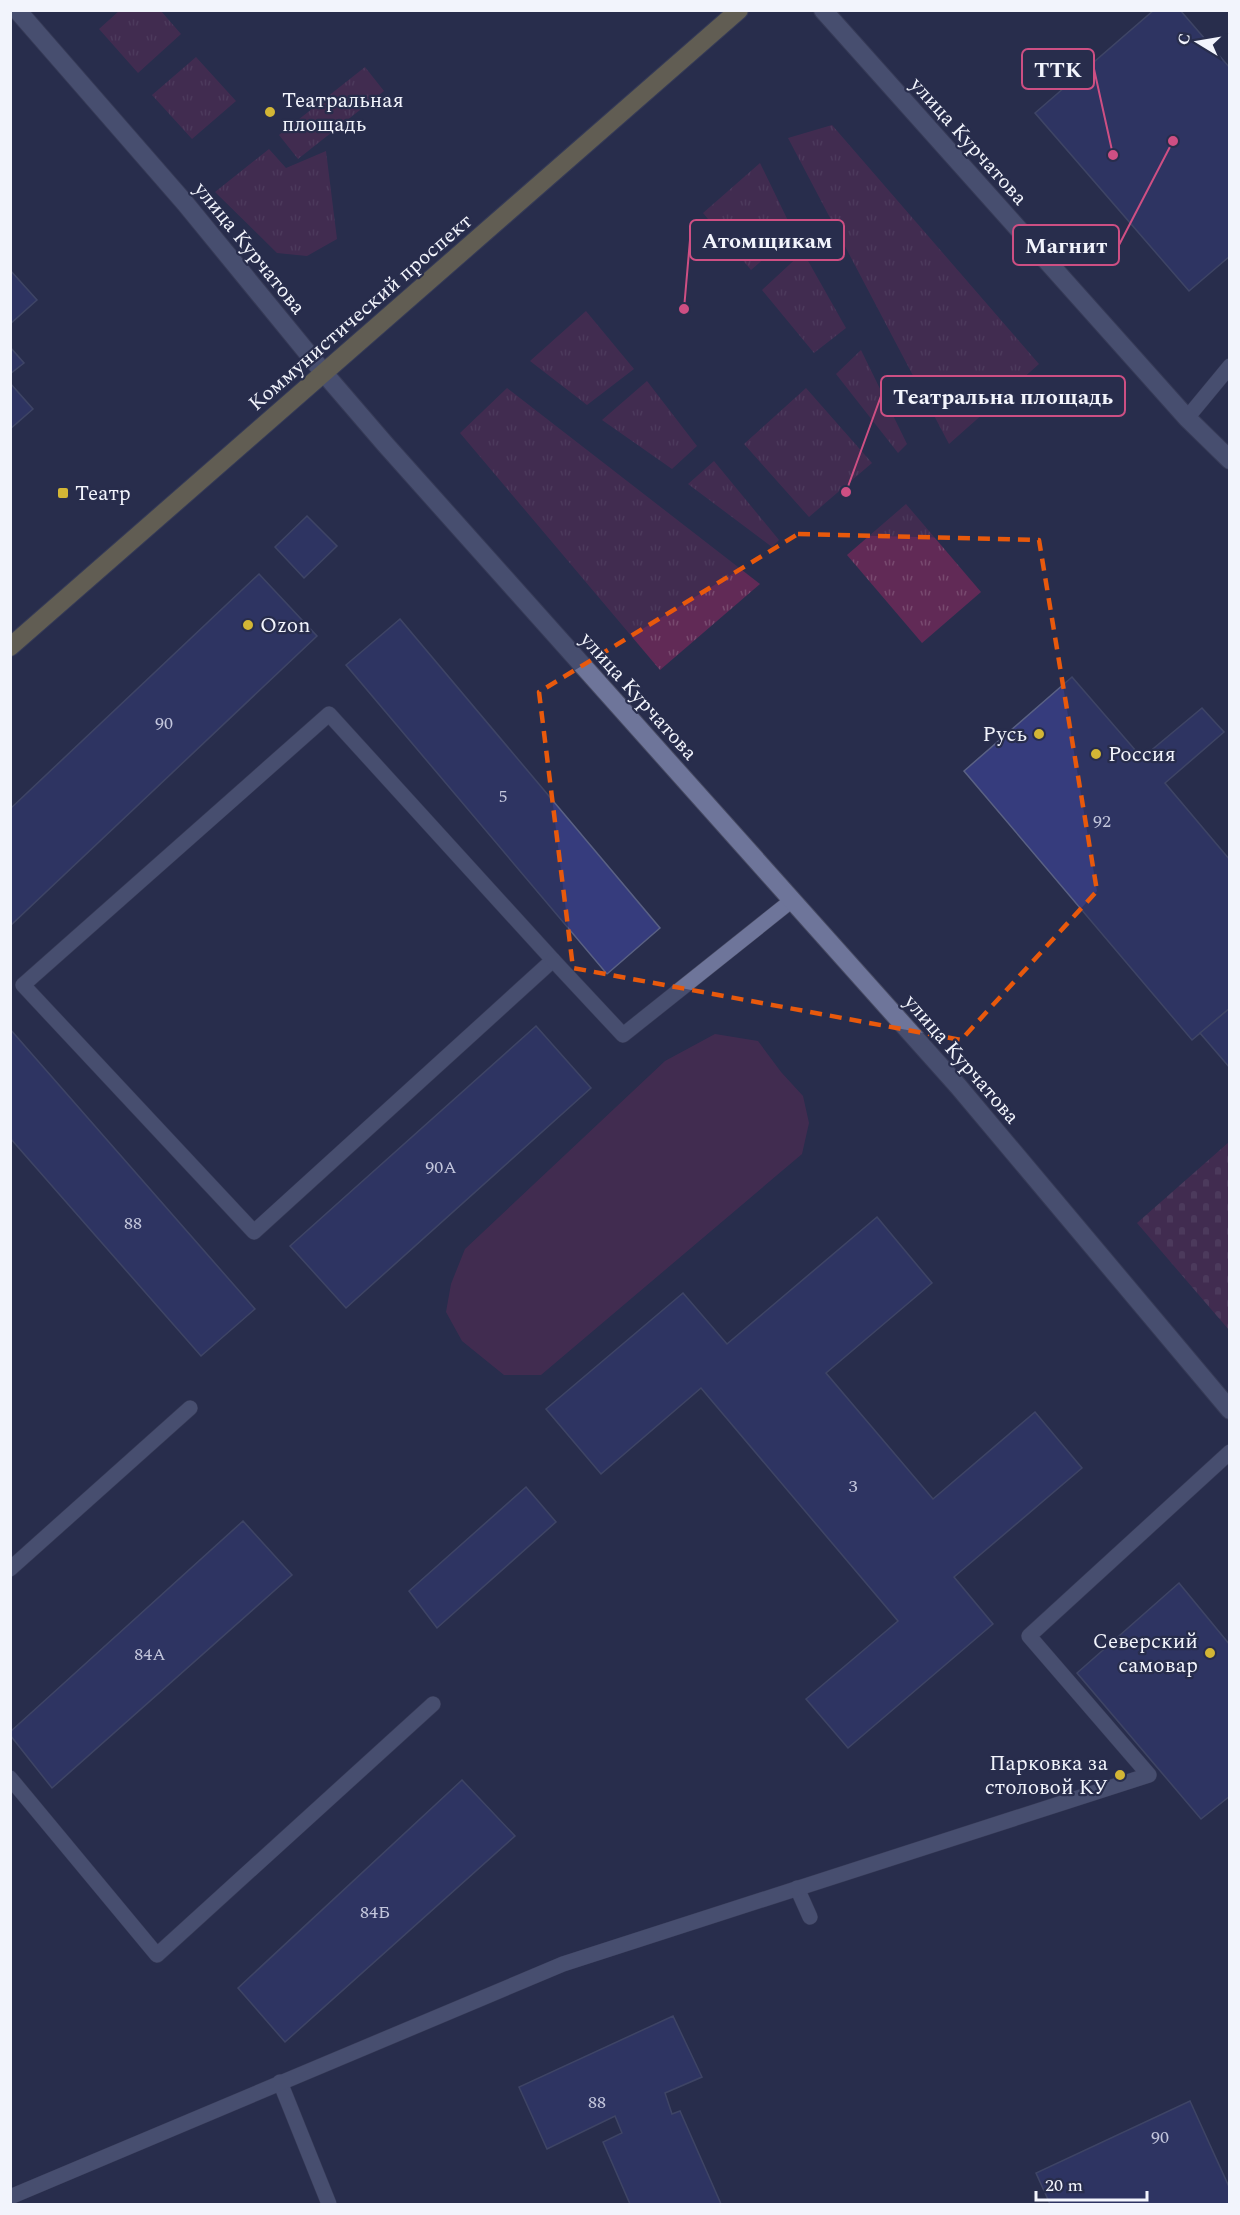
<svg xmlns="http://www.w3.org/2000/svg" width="1240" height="2215" font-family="Spectral,serif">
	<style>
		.grass { fill: url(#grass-tufts) }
		.cemetery { fill: url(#cemetery-stones) }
		.garden { fill: #612a56 }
		.building { fill: #363c7d; stroke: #5a6184; stroke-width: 1.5 }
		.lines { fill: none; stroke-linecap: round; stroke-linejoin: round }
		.lane-casing { stroke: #474a62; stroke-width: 16 }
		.secondary-casing { stroke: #474a62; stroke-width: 20 }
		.primary-casing { stroke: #474a62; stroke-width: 20 }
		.lane { stroke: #6e759a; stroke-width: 15 }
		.secondary { stroke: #6e759a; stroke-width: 18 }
		.primary { stroke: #a6985c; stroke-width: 18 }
		.marked { fill: none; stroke: #e8590c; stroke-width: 4.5; stroke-dasharray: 12 8; stroke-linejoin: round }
		.poi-dot { fill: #d3b635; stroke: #282d4c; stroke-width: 2 }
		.labels { text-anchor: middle; stroke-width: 4.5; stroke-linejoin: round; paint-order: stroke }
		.number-label { font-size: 18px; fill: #c3c6dc }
		.poi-label { font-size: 21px; fill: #f2f4fc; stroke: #282d4c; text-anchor: start }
		.street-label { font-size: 21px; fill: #f2f4fc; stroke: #282d4c }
		.leader { fill: none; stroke: #ce4f83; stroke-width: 2 }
		.callout-dot { fill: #ce4f83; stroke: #282d4c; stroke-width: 2 }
		.callout { fill: #282d4c; stroke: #ce4f83; stroke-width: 2 }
		.callout-label { font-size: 22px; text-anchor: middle; font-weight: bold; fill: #f2f4fc }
	</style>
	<defs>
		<pattern id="grass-tufts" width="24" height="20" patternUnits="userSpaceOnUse" patternTransform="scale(1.5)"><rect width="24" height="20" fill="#612a56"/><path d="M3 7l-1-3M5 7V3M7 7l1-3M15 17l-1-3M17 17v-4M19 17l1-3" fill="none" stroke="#784a6f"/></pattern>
		<pattern id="cemetery-stones" width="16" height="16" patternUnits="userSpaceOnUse" patternTransform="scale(1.5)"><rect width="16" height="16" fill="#612a56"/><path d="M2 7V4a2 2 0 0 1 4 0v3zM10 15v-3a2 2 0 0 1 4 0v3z" fill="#784a6f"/></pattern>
	</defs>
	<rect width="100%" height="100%" fill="#282d4c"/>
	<g class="grass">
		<polygon points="119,11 161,11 181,34 138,73 99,29"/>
		<polygon points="196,57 236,101 192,139 152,95"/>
		<polygon points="365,67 384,91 298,159 279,135"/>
		<polygon points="832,125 1039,364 949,444 788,138"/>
		<polygon points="269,149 286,168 326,151 337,239 307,256 277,253 215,192"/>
		<polygon points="760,163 794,233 751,270 703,213"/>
		<polygon points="803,252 846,328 814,353 762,290"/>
		<polygon points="586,311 634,369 587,405 530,361"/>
		<polygon points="861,350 907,444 898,453 836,374"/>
		<polygon points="647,381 697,446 672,469 602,420"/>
		<polygon points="507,388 760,584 660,670 460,433"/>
		<polygon points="806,388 872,463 809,517 744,444"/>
		<polygon points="714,461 779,540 772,547 688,484"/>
		<polygon points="906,504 981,592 922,643 847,555"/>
	</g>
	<polygon class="cemetery" points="1229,1142 1229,1330 1137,1223"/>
	<polygon class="garden" points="715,1034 758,1041 781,1072 803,1096 809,1123 802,1154 541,1375 504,1375 462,1341 446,1312 451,1284 465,1249 665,1061"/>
	<g class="building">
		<polygon points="1154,10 1180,10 1230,68 1230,256 1189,291 1035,113"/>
		<polygon points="10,270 37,300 10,324"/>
		<polygon points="10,347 24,363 10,374"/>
		<polygon points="10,383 33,409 10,429"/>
		<polygon points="307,516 337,546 304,578 275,547"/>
		<polygon points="259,574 317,636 10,926 10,809"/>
		<polygon points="400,619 660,928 607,974 346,665"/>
		<polygon points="1072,677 1142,758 1202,708 1224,732 1165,783 1230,860 1230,1008 1192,1040 964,771"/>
		<polygon points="1230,1008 1230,1068 1200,1033"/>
		<polygon points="536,1026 591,1088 346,1308 290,1246"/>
		<polygon points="10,1029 255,1309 201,1356 10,1138"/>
		<polygon points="877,1217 932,1283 826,1373 933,1499 1035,1412 1082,1468 954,1577 993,1624 848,1748 806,1699 898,1621 701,1388 601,1474 546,1409 683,1293 727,1344"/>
		<polygon points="526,1487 556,1522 437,1628 409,1591"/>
		<polygon points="243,1521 292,1575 52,1788 10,1735 10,1732"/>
		<polygon points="1179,1583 1230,1645 1230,1796 1201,1819 1077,1673"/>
		<polygon points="462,1780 515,1836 285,2042 238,1988"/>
		<polygon points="673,2016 702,2077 665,2093 672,2114 680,2111 721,2204 630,2204 603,2142 622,2133 615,2116 547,2149 519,2087"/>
		<polygon points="1190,2101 1230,2189 1230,2204 1050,2204 1036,2173"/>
	</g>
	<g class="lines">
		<g class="lane-casing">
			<g id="lane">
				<polyline points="1187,418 1230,366"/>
				<polygon points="329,714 553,960 254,1232 23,985"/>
				<polyline points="553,960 623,1035 791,901"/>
				<polyline points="10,1569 190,1408"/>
				<polyline points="10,1778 157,1955 433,1704"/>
				<polyline points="797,1888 810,1917"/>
				<polyline points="280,2082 329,2204"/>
				<polyline points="10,2197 563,1964 1149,1775 1029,1636 1230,1452"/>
			</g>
		</g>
		<g class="secondary-casing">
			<g id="secondary">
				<polyline points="17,10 185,203 324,373 385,444 958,1086 1230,1410"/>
				<polyline points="823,10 1187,418 1230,460"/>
			</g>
		</g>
		<g class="primary-casing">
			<polyline id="primary" points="10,647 739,10"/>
		</g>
		<use href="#lane" class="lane"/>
		<use href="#secondary" class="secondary"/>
		<use href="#primary" class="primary"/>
	</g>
	<path d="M0 0H1240V2215H0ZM798,534L1039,540L1097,891L961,1040L573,968L539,692Z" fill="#282d4c" fill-opacity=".55" fill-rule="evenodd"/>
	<path class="marked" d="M798,534L1039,540L1097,891L961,1040L573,968L539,692Z"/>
	<g class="poi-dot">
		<circle cx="270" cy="112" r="6"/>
		<rect x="57" y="487" width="12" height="12" rx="3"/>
		<circle cx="248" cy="625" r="6"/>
		<circle cx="1039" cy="734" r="6"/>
		<circle cx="1096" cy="754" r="6"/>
		<circle cx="1210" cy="1653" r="6"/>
		<circle cx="1120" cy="1775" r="6"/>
	</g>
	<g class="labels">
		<g class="number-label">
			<text x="164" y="729">90</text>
			<text x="503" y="802">5</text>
			<text x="1102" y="827">92</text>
			<text x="441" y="1173">90А</text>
			<text x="133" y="1229">88</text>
			<text x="853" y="1492">3</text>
			<text x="150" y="1660">84А</text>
			<text x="375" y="1918">84Б</text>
			<text x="597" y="2108">88</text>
			<text x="1160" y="2143">90</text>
		</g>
		<g class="poi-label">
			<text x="282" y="107">Театральная<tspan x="282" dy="24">площадь</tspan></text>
			<text x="75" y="500">Театр</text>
			<text x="260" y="632">Ozon</text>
			<text x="1027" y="741" text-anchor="end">Русь</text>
			<text x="1108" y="761">Россия</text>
			<text x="1198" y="1648" text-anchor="end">Северский<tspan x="1198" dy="24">самовар</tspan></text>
			<text x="1108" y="1770" text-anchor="end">Парковка за<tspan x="1108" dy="24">столовой КУ</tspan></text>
		</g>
		<g class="street-label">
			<text transform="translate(969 141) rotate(48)" y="7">улица Курчатова</text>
			<text transform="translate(250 248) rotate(51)" y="7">улица Курчатова</text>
			<text transform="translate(360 312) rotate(-41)" y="7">Коммунистический проспект</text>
			<text transform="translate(639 696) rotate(48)" y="7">улица Курчатова</text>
			<text transform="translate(962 1059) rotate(49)" y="7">улица Курчатова</text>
		</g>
	</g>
	<path class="leader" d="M1113 155L1094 69M684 309L690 240M1173 141L1119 245M846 492L881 396"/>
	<g class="callout-dot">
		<circle cx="1113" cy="155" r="6"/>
		<circle cx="684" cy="309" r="6"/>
		<circle cx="1173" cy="141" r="6"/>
		<circle cx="846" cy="492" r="6"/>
	</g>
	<g class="callout">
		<rect x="1022" y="49" width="72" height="40" rx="6"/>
		<rect x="690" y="220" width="154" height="40" rx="6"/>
		<rect x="1013" y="225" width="106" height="40" rx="6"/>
		<rect x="881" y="376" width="244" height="40" rx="6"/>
	</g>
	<g class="callout-label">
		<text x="1058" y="77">ТТК</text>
		<text x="767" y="248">Атомщикам</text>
		<text x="1066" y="253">Магнит</text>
		<text x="1003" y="404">Театральна площадь</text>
	</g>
	<rect width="1240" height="2215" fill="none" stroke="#f2f4fc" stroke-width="24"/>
	<g transform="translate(1198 42) rotate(281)" stroke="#282d4c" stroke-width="4.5" paint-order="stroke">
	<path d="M0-4.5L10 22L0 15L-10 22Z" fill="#f2f4fc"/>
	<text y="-9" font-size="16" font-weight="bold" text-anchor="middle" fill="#f2f4fc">С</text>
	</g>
	<path d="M1036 2191v9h111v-9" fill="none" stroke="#f2f4fc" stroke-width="3"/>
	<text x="1045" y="2191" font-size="18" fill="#f2f4fc" stroke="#282d4c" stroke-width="4.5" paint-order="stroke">20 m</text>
</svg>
